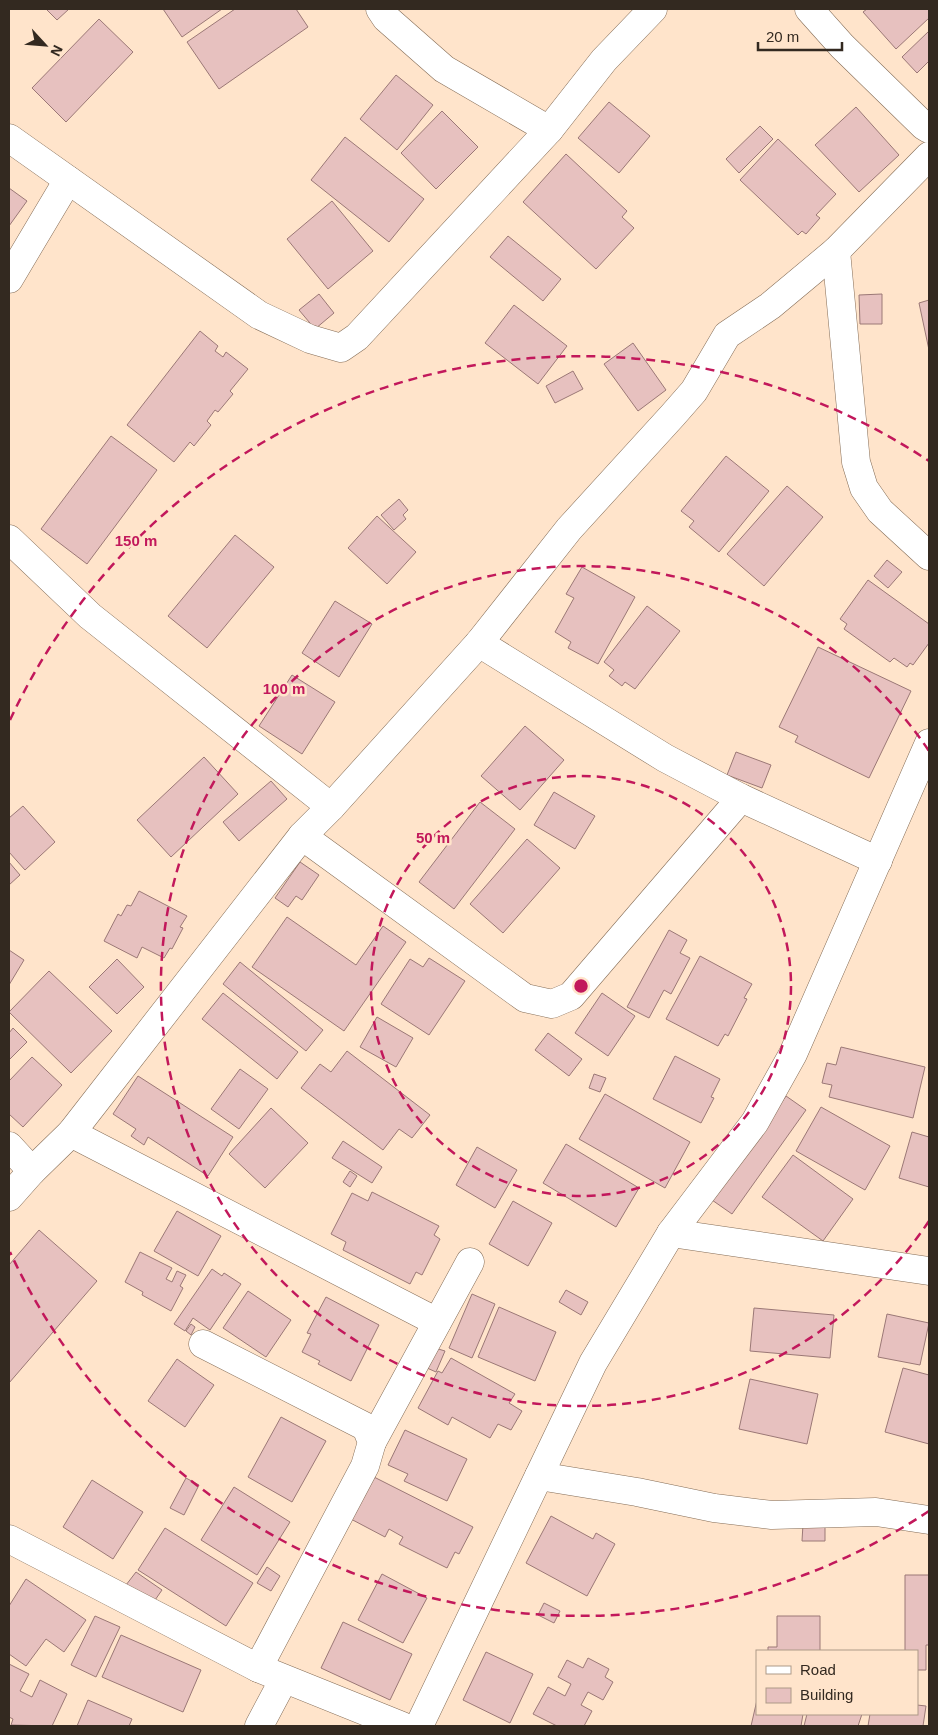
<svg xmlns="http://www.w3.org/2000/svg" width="938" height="1735" font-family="Arial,sans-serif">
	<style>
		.building { fill: #e7c1bf; stroke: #9b7876 }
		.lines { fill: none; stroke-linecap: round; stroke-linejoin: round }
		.minor-casing { stroke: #856d57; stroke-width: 29 }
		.minor { stroke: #fff; stroke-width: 28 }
		.ring { fill: none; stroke: #c2185b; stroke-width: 2.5; stroke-dasharray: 9 6 }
		.centre { fill: #c2185b; stroke: #ffe4cb; stroke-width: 2.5 }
		.ring-label { font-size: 15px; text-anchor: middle; font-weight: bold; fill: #c2185b; stroke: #ffe4cb; stroke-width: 5; stroke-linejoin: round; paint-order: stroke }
	</style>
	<rect width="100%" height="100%" fill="#ffe4cb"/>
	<g class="building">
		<polygon points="46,9 69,9 57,20"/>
		<polygon points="163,9 222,9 182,37"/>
		<polygon points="235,9 296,9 308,27 219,89 187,42"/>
		<polygon points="867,9 929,9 929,18 896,49 863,12"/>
		<polygon points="99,19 133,52 66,122 32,88"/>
		<polygon points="929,31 929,61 917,73 902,57"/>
		<polygon points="396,75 433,105 397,150 360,119"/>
		<polygon points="609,102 650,136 619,173 578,138"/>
		<polygon points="856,107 899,155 859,192 815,145"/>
		<polygon points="442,111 478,147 436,189 401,153"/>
		<polygon points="760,126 773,139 739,173 726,159"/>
		<polygon points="345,137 424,199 389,242 311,180"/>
		<polygon points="778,139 836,194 816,215 820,218 806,234 802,231 798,235 740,180"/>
		<polygon points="566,154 627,211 622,217 634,228 596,269 523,202"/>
		<polygon points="9,188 27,201 9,226"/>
		<polygon points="332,201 373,251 328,289 287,239"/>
		<polygon points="508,236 561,279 543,301 490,257"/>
		<polygon points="319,294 334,313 315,329 299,310"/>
		<polygon points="882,294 882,324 860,324 859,295"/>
		<polygon points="929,300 929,350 919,303"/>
		<polygon points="514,305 567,346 538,384 485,343"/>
		<polygon points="200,331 218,346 215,351 223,357 226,352 248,369 230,391 233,394 218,412 215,410 207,421 211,425 194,446 190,442 174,462 127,425"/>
		<polygon points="633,343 666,390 638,411 604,364"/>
		<polygon points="573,371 583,389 555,403 546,386"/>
		<polygon points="111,436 157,470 87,564 41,529"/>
		<polygon points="726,456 769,491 719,552 689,527 694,521 681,511"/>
		<polygon points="787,486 823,517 764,586 727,554"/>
		<polygon points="399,499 408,510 403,515 406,519 394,530 381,515"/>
		<polygon points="377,516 416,552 387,584 348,548"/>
		<polygon points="235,535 274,567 207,648 168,616"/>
		<polygon points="887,560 902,572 888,588 874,576"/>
		<polygon points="582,567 635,597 598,664 568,648 571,642 555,632 574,598 566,594"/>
		<polygon points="868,580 929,624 929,643 913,665 910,663 907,667 894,658 890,662 844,629 847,624 840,619"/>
		<polygon points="335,601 372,624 339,677 302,653"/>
		<polygon points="647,606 680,631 635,689 625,682 622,686 609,676 614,670 604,662"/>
		<polygon points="818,647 911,691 869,778 795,742 798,736 779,727"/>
		<polygon points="292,675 335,702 302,754 259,726"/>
		<polygon points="525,726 564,760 520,810 481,776"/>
		<polygon points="736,752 771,765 762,788 727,775"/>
		<polygon points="204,757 238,794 171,857 137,820"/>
		<polygon points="271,781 287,799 239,841 223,822"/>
		<polygon points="554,792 595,816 575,849 534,825"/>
		<polygon points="480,802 515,829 454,909 419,882"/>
		<polygon points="23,806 55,842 25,870 9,852 9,818"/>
		<polygon points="527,839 560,868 503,933 470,904"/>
		<polygon points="9,862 20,875 9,885"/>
		<polygon points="300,862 319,875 302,900 296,896 288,907 275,898"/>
		<polygon points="139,891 187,916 180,927 183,928 172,949 170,948 164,958 142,947 137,958 104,941 118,914 121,916 127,905 131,906"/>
		<polygon points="287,917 356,965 383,926 406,942 344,1031 252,967"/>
		<polygon points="669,930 687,940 680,953 690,958 671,994 664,990 649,1018 627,1007"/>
		<polygon points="9,950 24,960 9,985"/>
		<polygon points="700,956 752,984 744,998 747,999 728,1036 725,1034 718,1046 666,1019"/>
		<polygon points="429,958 465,981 429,1035 381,1004 410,959 423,967"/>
		<polygon points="117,959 144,987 117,1014 89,987"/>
		<polygon points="240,962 323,1030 306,1051 223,984"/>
		<polygon points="49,971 112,1031 71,1073 9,1012"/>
		<polygon points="223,993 298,1052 277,1079 202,1019"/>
		<polygon points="602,993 635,1016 608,1056 575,1033"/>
		<polygon points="377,1017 413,1038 396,1067 360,1047"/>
		<polygon points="13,1028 27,1042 9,1060 9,1033"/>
		<polygon points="548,1033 582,1059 569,1076 535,1050"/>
		<polygon points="841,1047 925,1067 913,1118 829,1097 832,1085 822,1083 827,1063 836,1065"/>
		<polygon points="347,1051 430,1115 412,1138 399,1129 383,1150 301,1088 320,1064 331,1072"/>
		<polygon points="675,1056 720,1079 711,1097 714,1098 701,1123 653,1099"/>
		<polygon points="32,1057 62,1085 23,1127 9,1114 9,1081"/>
		<polygon points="240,1069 268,1089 239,1129 211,1109"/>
		<polygon points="594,1074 606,1078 600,1092 589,1088"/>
		<polygon points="138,1076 233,1137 208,1176 148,1137 144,1145 131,1136 136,1129 113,1114"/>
		<polygon points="605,1094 690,1142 665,1188 579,1139"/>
		<polygon points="786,1096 806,1110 732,1214 712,1200"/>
		<polygon points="821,1107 890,1146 865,1190 796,1151"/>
		<polygon points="271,1108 308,1143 265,1188 229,1154"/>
		<polygon points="912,1132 929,1137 929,1187 899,1178"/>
		<polygon points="343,1141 382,1167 372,1183 332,1158"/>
		<polygon points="566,1144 639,1188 616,1227 543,1183"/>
		<polygon points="477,1147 517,1170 495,1208 456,1185"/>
		<polygon points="793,1155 853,1199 823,1241 762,1197"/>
		<polygon points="350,1171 357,1176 350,1187 343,1182"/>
		<polygon points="372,1192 439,1226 434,1235 440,1239 422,1275 416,1272 410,1284 343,1250 346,1242 331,1234 352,1193 368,1201"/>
		<polygon points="513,1201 552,1223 528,1266 489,1244"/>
		<polygon points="177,1211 221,1236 198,1276 154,1251"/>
		<polygon points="39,1230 97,1281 9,1383 9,1265"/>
		<polygon points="140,1252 172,1268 166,1279 172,1282 177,1271 186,1275 180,1286 183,1288 171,1311 142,1295 143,1292 125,1282"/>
		<polygon points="212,1269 222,1276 224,1273 241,1284 210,1330 193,1318 185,1331 174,1324"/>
		<polygon points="566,1290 588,1302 581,1315 559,1302"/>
		<polygon points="248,1291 291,1320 266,1357 223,1328"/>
		<polygon points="472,1294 495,1304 472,1358 449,1348"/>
		<polygon points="326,1297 379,1325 351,1381 318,1364 320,1361 302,1352 311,1334 307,1333"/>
		<polygon points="499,1307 556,1332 535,1381 478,1357"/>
		<polygon points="754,1308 834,1315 830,1358 750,1351"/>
		<polygon points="887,1314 929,1323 920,1365 878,1357"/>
		<polygon points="191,1324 195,1327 191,1335 186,1331"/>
		<polygon points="435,1348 445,1351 436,1372 427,1368"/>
		<polygon points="451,1358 515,1394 509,1403 522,1411 511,1430 498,1424 490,1438 452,1417 448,1425 418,1408 438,1371 442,1373"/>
		<polygon points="177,1359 214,1385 185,1427 148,1401"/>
		<polygon points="903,1368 929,1375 929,1444 885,1432"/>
		<polygon points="750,1379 818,1394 807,1444 739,1429"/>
		<polygon points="281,1417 326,1441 292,1502 248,1477"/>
		<polygon points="405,1430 467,1459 447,1501 404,1481 408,1474 388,1465"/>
		<polygon points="370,1475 473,1527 459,1554 455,1552 447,1568 399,1544 403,1537 389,1529 385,1537 349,1518"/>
		<polygon points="186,1478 199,1485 184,1515 170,1508"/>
		<polygon points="92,1480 143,1512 113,1559 63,1527"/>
		<polygon points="234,1487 290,1522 257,1575 201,1540"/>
		<polygon points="551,1516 593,1539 596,1533 615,1544 587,1596 526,1563"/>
		<polygon points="803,1524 825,1525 825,1541 802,1541"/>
		<polygon points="165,1528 253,1583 226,1626 138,1570"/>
		<polygon points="267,1567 280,1576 271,1591 257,1583"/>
		<polygon points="136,1572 162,1590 153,1603 126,1585"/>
		<polygon points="382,1574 427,1598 403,1643 358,1620"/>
		<polygon points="905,1575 929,1575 929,1645 926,1645 926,1670 917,1670 917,1651 905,1651"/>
		<polygon points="26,1579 86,1620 64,1652 46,1639 26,1666 9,1654 9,1606"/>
		<polygon points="544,1603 560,1611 554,1623 538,1615"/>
		<polygon points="95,1616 120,1627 96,1677 71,1665"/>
		<polygon points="777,1616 820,1616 820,1651 768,1651 768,1647 777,1647"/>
		<polygon points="343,1622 412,1654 390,1700 321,1668"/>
		<polygon points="121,1635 201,1670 183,1712 102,1677"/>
		<polygon points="486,1652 533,1674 510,1723 463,1700"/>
		<polygon points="588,1658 609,1669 605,1677 613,1682 603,1700 588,1692 581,1705 592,1711 584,1726 557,1726 533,1714 548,1687 565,1696 571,1684 558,1677 567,1660 583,1668"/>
		<polygon points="9,1664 29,1674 20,1691 32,1697 40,1680 67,1694 52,1726 11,1725 13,1719 9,1717"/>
		<polygon points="88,1700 132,1719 129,1726 77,1726"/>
		<polygon points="757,1700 757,1714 803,1714 801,1726 751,1726"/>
		<polygon points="917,1705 926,1706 923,1726 868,1726 870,1714 917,1714"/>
		<polygon points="807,1714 862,1714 858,1726 804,1726"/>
	</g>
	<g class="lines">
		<g class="minor-casing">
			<g id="minor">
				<polyline points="380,9 386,18 444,69 549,130"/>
				<polyline points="809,9 842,46 924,126 929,129"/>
				<polyline points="9,138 259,315 310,339 341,348 357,337 549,130 604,60 653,9"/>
				<polyline points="836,251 856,462 864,488 880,511 929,556"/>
				<polyline points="9,279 68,180"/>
				<polyline points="9,539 90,616 331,807"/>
				<polyline points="479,643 665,758 741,798 878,861"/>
				<polyline points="302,836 525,998 552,1004 571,996 741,798"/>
				<polyline points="71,1133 437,1322"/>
				<polyline points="9,1146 32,1171"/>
				<polyline points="9,1197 32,1171 71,1133 302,836 331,807 479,643 569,529 673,415 694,391 727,335 770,306 836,251 929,156"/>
				<polyline points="671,1233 929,1271"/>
				<polyline points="203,1344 366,1427 372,1442 365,1466 258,1668"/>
				<polyline points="372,1442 470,1262"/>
				<polyline points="539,1476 637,1492 714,1508 772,1515 876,1512 929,1520"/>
				<polyline points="9,1539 258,1668 402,1726"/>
				<polyline points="259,1726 284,1679"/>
				<polyline points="419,1726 593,1363 671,1233 755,1122 793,1054 929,743"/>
			</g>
		</g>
		<use href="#minor" class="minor"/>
	</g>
	<g class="ring">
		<circle cx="581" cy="986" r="210"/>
		<path d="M929 1221A420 420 0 1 1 929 751"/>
		<path d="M929 1511A630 630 0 0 1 10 1252M10 720A630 630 0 0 1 929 461"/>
	</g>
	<circle cx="581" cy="986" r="8" class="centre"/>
	<g class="ring-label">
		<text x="136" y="546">150 m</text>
		<text x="284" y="694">100 m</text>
		<text x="433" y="843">50 m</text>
	</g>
	<rect width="938" height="1735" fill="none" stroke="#332920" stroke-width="20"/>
	<rect x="756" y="1650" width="162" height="65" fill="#ffe4cb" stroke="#ad9987"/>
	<rect x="766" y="1666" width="25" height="8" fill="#ffffff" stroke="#ad9987"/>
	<text x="800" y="1675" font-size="15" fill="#332920">Road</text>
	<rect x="766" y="1688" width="25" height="15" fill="#e7c1bf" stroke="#ad9987"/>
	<text x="800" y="1700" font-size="15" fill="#332920">Building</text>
	<g transform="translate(45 45) rotate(116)" stroke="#ffe4cb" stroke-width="4" paint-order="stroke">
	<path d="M0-4L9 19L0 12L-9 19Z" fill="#332920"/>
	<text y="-8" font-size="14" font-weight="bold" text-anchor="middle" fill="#332920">N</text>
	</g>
	<path d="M758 42v8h84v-8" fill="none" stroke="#332920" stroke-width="2.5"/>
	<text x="766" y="42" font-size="15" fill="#332920" stroke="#ffe4cb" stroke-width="4" paint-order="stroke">20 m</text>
</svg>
